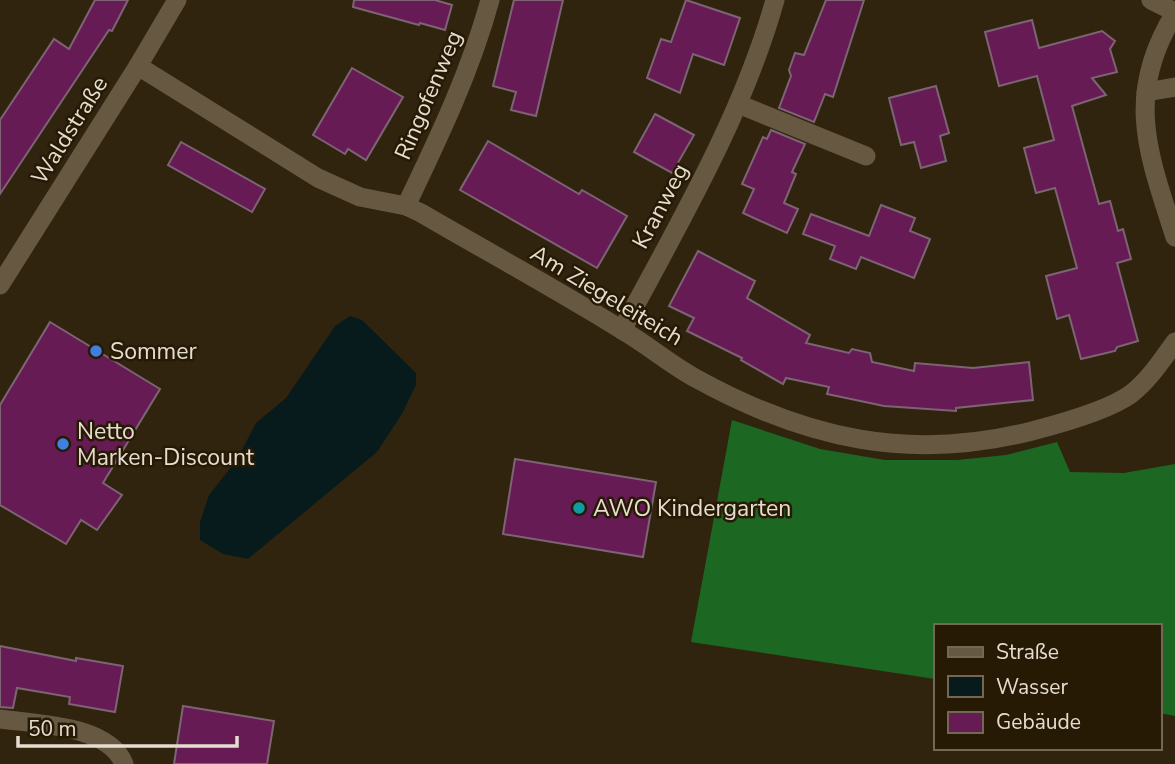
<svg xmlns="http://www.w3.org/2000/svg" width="1175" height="764" font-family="'Nunito Sans',sans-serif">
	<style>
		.forest { fill: #1c6722 }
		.water { fill: #081b1c }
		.building { fill: #671b54; stroke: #7d6474; stroke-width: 2 }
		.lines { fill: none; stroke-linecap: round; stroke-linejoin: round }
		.minor { stroke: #675941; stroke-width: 19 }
		.shop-dot { fill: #3f7fe0; stroke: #271a05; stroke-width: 2.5 }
		.culture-dot { fill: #0f9aa8; stroke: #271a05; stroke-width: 2.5 }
		.labels { text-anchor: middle; stroke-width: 5; stroke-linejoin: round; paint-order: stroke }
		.street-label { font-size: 23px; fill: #e5ddd0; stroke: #271a05 }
		.poi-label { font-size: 23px; fill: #e5ddd0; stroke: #271a05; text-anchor: start }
	</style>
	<rect width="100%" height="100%" fill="#31240e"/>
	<polygon class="forest" points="732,420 820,449 885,460 957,460 1006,455 1057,442 1070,472 1124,473 1175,464 1175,716 1159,713 1159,626 935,626 935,679 691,642"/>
	<polygon class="water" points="350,316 362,320 416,373 416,385 402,414 377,452 248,559 223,554 200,540 200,522 209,495 236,461 256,423 286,398 335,326"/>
	<g class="building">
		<polygon points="95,0 128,0 112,31 109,30 0,194 0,120 54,39 69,49"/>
		<polygon points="354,0 435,0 452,5 445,30 420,23 419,25 353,7"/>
		<polygon points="514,0 563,0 536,116 511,110 516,92 493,86"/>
		<polygon points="686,0 740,18 724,65 693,54 680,93 647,78 661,39 671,42"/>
		<polygon points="826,0 864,0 833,97 825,94 814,122 779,108 791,76 789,70 795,53 804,55"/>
		<polygon points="1032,20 1039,48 1102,31 1115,41 1110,49 1117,72 1092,78 1106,95 1072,106 1099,204 1110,201 1118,231 1123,229 1131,259 1117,263 1138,341 1117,347 1115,351 1081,359 1069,315 1057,319 1046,276 1077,268 1055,188 1036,193 1024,148 1054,140 1037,76 999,86 985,32"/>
		<polygon points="352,68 403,97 366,160 348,149 345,154 313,135"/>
		<polygon points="936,86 949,133 940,136 946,161 921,168 914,142 901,145 889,98"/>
		<polygon points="655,114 694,135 672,173 634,152"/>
		<polygon points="771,130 805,144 792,172 796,174 784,203 798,209 787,233 743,213 754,189 742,184 763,137 767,139"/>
		<polygon points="488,141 579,194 582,190 627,216 597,268 460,190"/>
		<polygon points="181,142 265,189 252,212 168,165"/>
		<polygon points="881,205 915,218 910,231 930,239 914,278 861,257 856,269 830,259 835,246 803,234 811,214 869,236"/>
		<polygon points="698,251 755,281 747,298 810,335 806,343 849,353 852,349 870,353 872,362 914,371 915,363 973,368 1029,362 1033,400 956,408 956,411 884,406 827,394 829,387 786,378 783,384 741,360 742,358 687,331 694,318 669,306"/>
		<polygon points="50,322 160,389 103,483 122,495 97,530 81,520 66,544 0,505 0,405"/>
		<polygon points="515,459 656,482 643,557 503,534"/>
		<polygon points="0,646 76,661 76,658 123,666 115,712 69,704 70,697 17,688 13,708 0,707"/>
		<polygon points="183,706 274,721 267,764 174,764"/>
	</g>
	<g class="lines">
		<g class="minor">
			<polyline points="1151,0 1175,12"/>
			<path d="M1175,13C1124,95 1148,153 1175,237"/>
			<path d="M138,66L318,178L360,197L406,206L421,213C488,252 556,289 622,330C648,345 671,365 697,379C806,439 910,462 1032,431C1059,424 1109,410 1131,394C1149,380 1162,360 1175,342"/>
			<polyline points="1146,92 1175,87"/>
			<polyline points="738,104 866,156"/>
			<path d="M406,206C438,139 470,73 490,0"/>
			<polyline points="0,285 138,66 177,0"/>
			<path d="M622,330C679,223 742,117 775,0"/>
			<path d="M0,719C36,724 109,725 124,764"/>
		</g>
	</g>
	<g class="shop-dot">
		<circle cx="96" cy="351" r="7"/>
		<circle cx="63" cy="444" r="7"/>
	</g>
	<circle class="culture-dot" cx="579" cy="508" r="7"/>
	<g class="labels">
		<g class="street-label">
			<text transform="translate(428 95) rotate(-67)" y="8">Ringofenweg</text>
			<text transform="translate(69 130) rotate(-58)" y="8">Waldstraße</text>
			<text transform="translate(660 206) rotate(-62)" y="8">Kranweg</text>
			<text transform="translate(607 295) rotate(31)" y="8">Am Ziegeleiteich</text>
		</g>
		<g class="poi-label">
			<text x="110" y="359">Sommer</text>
			<text x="77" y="439">Netto<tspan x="77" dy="26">Marken-Discount</tspan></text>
			<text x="593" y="516">AWO Kindergarten</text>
		</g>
	</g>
	<rect x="934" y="624" width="228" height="126" fill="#271a05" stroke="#736856" stroke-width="2"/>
	<rect x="948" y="647" width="35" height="10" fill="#675941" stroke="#736856" stroke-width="2"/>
	<text x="996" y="659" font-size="21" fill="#e5ddd0">Straße</text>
	<rect x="948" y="676" width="35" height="21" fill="#081b1c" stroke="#736856" stroke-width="2"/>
	<text x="996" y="694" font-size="21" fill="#e5ddd0">Wasser</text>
	<rect x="948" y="712" width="35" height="21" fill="#671b54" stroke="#736856" stroke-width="2"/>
	<text x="996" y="729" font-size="21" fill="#e5ddd0">Gebäude</text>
	<path d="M18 736v10h219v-10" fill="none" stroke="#e5ddd0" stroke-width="3.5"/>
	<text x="28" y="736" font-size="21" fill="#e5ddd0" stroke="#271a05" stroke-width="5" paint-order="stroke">50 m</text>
</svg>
